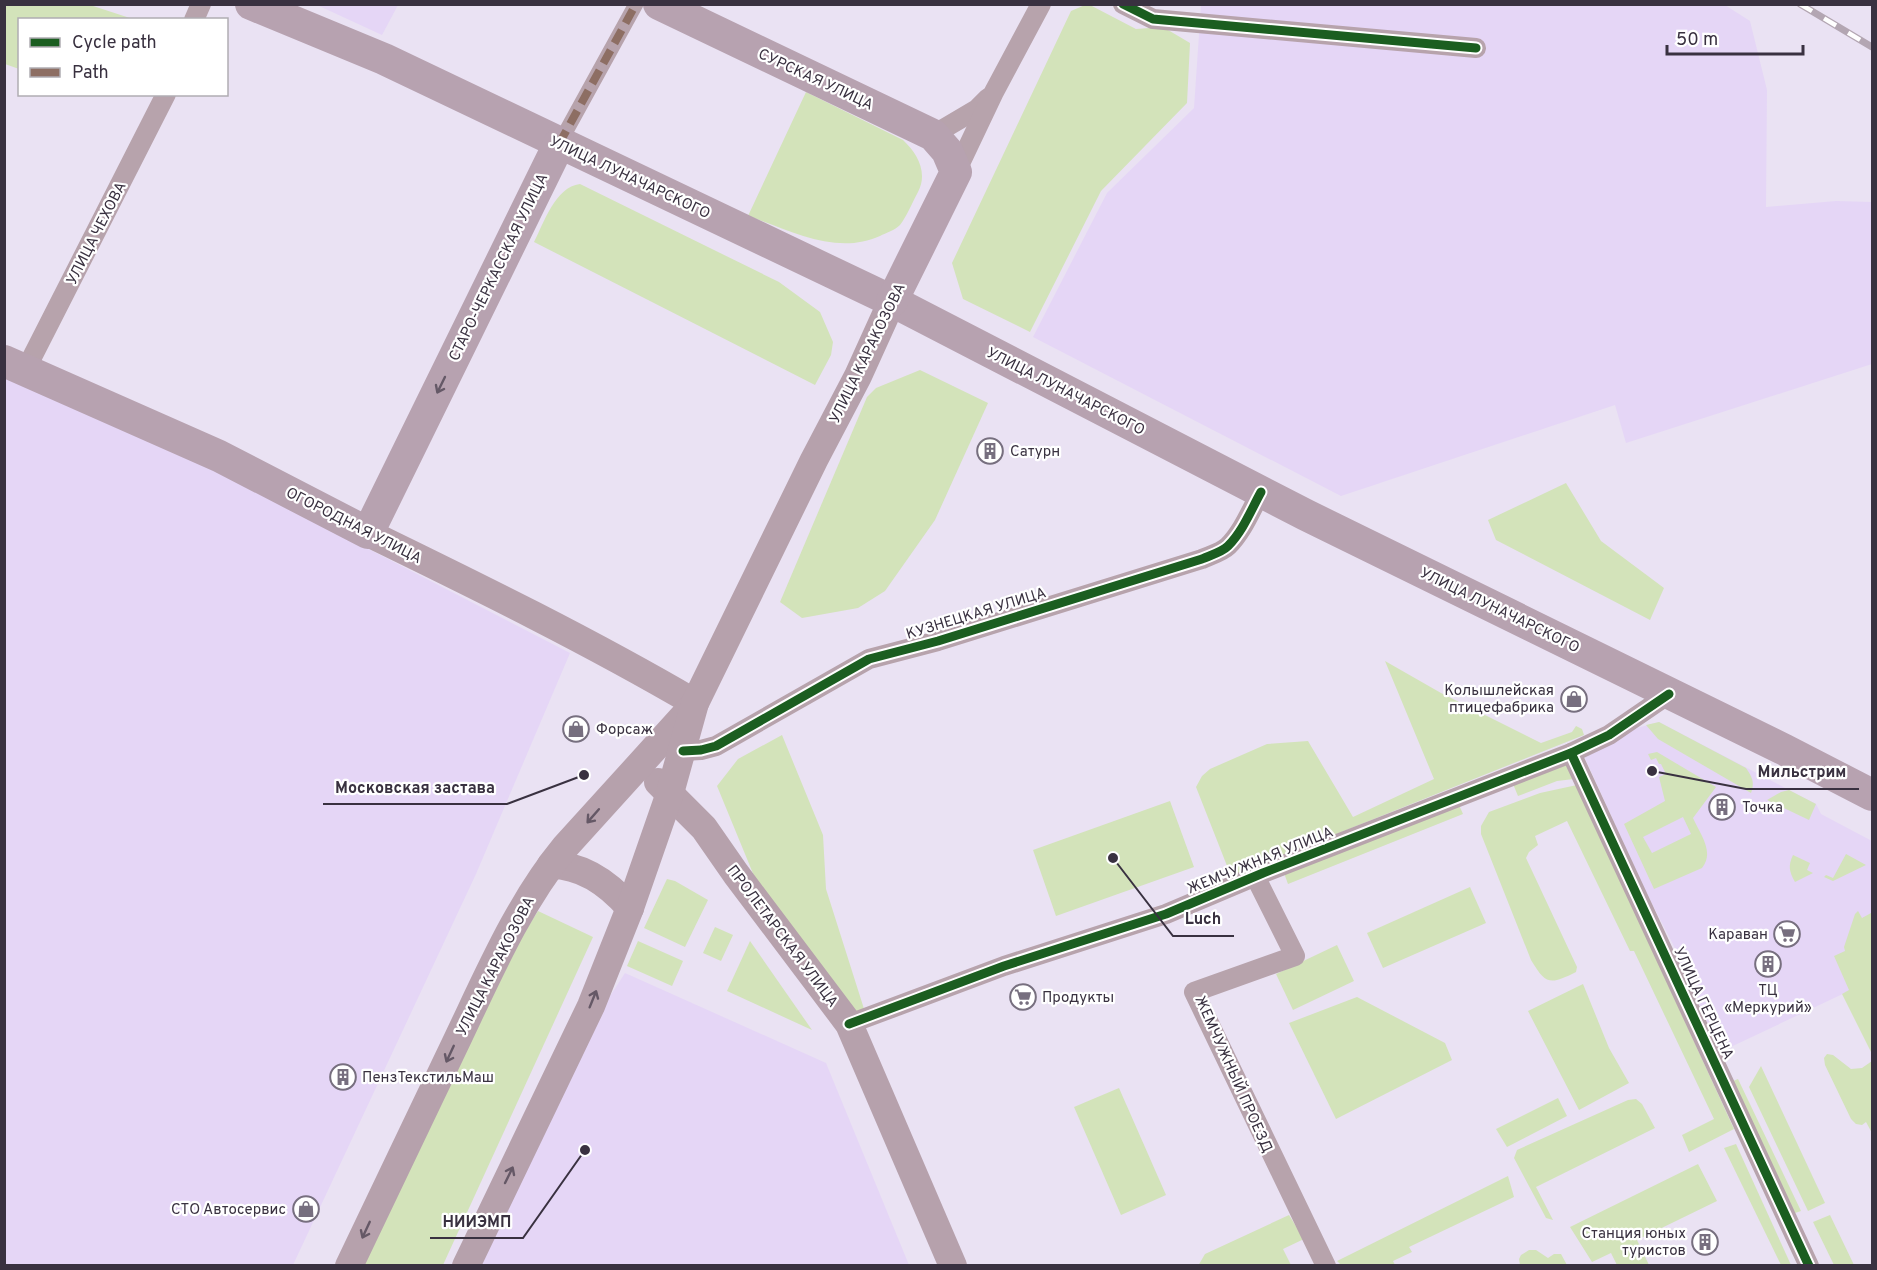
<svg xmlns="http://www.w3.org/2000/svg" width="1877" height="1270" font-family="Overpass,sans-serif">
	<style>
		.built { fill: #e5d6f6 }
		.green { fill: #d3e3ba; fill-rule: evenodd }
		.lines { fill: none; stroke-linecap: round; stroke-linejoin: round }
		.pedestrian { stroke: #b7a3ac; stroke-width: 15 }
		.minor { stroke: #b7a3ac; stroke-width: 20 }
		.secondary { stroke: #b6a1ac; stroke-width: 28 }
		.primary { stroke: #b7a2b0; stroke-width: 32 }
		.rail-casing { stroke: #b3a6b2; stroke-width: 7 }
		.rail { stroke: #fff; stroke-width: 4.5; stroke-dasharray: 14; stroke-linecap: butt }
		.quiet { stroke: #8d6e63; stroke-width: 8; stroke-dasharray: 15 8; stroke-linecap: butt }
		.cycleway-casing { stroke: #fff; stroke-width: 13 }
		.cycleway { stroke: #1b5e20; stroke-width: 9 }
		.oneway { stroke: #655967 }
		.oneway2 { stroke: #655866 }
		.labels { text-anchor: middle; stroke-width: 4.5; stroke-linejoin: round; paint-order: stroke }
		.street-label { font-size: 15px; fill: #393140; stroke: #fff }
		.poi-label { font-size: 15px; fill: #393140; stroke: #fff; text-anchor: start }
		.leader { fill: none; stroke: #393140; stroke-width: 2 }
		.callout-dot { fill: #393140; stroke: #fff; stroke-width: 2 }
		.callout-label { font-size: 16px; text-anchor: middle; font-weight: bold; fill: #393140; stroke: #fff; stroke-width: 4.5; stroke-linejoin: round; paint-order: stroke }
	</style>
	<rect width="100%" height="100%" fill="#eae2f3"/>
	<g class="built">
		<polygon points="317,5 398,5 382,35"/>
		<polygon points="1201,5 1725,5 1750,21 1767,90 1766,207 1836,201 1872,202 1872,364 1626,443 1615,405 1341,496 1033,337 1107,193 1194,108"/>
		<polygon points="4,377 202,463 570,653 476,874 293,1265 5,1265"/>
		<polygon points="1659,722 1816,804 1821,814 1872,841 1872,1040 1849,991 1720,1052 1679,956 1645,890 1584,756 1637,728"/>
		<polygon points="625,973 826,1063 909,1265 481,1266 592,1024"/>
	</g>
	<g class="green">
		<polygon points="4,5 90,5 133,19 20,20 19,69 5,64"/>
		<polygon points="1085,5 1090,5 1136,29 1163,27 1190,43 1187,103 1101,191 1030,332 963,299 952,263 1071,11"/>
		<path d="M806,92L903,140C918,154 928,173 918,192C912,203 907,216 900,225C895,230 886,233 880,236C836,256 790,230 748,216Z"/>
		<path d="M580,184L779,282L820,312L833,342L831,355L815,385L534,242C544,223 555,187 580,184Z"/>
		<polygon points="920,370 988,403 935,520 885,591 858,608 802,618 780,602 867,397 876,388"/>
		<polygon points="1566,483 1601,541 1664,588 1650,620 1496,540 1488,520"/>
		<polygon points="1385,661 1441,693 1541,743 1572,732 1576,726 1582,729 1584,735 1231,876 1196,787 1202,776 1210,769 1267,744 1308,741 1353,817 1434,779"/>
		<path d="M1659,722L1746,768C1752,777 1755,782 1751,793L1658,739L1646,725Z"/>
		<polygon points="782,735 823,835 826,889 865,1012 849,1014 759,888 717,786 738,759"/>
		<path d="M1657,752L1716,787L1693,818C1700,834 1715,852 1702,868L1654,889L1624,824L1665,801L1659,777L1666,774L1661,764H1659L1656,758L1651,760L1648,754ZM1683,817L1691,834L1652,853L1643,837Z"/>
		<polygon points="1567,763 1574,779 1557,781 1518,796 1513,784"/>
		<path d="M1577,785L1734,1129L1689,1152L1682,1135L1714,1119L1634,951H1630L1567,821L1535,836L1538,845L1529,852L1526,858L1577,967L1576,972C1550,985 1546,985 1531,960L1481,834V826L1489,812L1540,793Z"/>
		<polygon points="1789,790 1816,804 1809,820 1767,800 1781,792"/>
		<polygon points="1170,801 1194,867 1056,916 1033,850"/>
		<polygon points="1459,805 1463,814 1288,884 1284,873"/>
		<polygon points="1846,854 1866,865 1833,881 1824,877 1826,875 1833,878"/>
		<path d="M1793,855L1810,863L1807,870L1813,873L1795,882C1789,871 1788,866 1793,855Z"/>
		<polygon points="667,879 675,881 708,900 685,947 644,928"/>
		<polygon points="1470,887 1486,923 1383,968 1367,933"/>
		<polygon points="538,911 593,937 443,1265 355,1266 488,989"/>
		<polygon points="1858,911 1862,918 1871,913 1872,915 1872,1054 1842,994 1849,990 1834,956 1845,951 1844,947 1855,914"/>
		<polygon points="715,927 733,935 721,961 703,953"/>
		<polygon points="638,941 683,961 672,986 627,966"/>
		<polygon points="750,941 812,1030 727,991"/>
		<polygon points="1337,945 1354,981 1293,1010 1276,974"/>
		<polygon points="1583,984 1609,1048 1629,1083 1579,1110 1528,1011"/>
		<polygon points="1357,997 1445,1043 1452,1060 1336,1119 1289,1023"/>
		<polygon points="1827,1054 1833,1055 1851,1069 1862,1068 1872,1061 1872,1133 1866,1122 1862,1125 1856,1124 1851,1119 1825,1065 1824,1058"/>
		<polygon points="1761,1066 1825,1203 1808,1211 1749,1087"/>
		<polygon points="1738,1079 1801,1211 1795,1213 1733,1081"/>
		<polygon points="1119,1088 1166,1195 1121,1215 1074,1107"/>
		<polygon points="1558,1098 1567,1116 1507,1147 1496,1129"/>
		<polygon points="1636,1099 1642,1104 1655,1128 1536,1187 1553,1220 1546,1218 1514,1158 1517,1150 1628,1100"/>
		<polygon points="1736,1144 1791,1265 1781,1265 1724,1148"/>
		<polygon points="1698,1164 1717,1201 1637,1240 1649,1265 1617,1265 1611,1253 1592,1262 1570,1227"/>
		<polygon points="1508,1176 1514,1197 1409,1247 1412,1252 1393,1261 1395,1265 1341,1265 1337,1261"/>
		<polygon points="1289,1215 1304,1239 1283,1249 1291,1265 1198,1266 1205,1254"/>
		<polygon points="1830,1215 1854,1265 1834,1265 1813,1222"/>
		<polygon points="1529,1250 1536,1250 1548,1258 1554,1254 1561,1254 1567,1265 1520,1265 1519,1259 1521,1255"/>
	</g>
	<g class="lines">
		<polyline class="pedestrian" points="559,144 636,4"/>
		<g class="minor">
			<polyline points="1123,4 1153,19 1476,48"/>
			<polyline points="194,20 201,4"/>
			<polyline points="933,135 977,109 988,98"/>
			<polyline points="956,172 994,92 1041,4"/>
			<polyline points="25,371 166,94"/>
			<path d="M683,751L701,750L716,746L869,659L938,641L1202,559C1211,555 1222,552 1228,546C1243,531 1251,510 1261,492"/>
			<polyline points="1571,753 1809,1266"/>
			<polyline points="1255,876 1295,956 1194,992 1326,1266"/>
			<polyline points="849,1024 1004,966 1166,914 1263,873 1571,753 1609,735 1669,694"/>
		</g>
		<g class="secondary">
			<path d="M368,533C479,587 589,641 695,703"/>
			<polyline points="658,782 704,828 736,874 849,1024 953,1266"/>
			<path d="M551,865C583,865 609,884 630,908"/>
			<path d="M349,1266C386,1190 422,1114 458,1038C489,973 519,903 565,847L692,707"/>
			<polyline points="466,1266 591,1006 630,908 670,793 695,703 814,460 858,376 892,301"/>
		</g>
		<g class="primary">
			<polyline points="251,4 384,59 892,301 1306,515 1785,750 1872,795"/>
			<polyline points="659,4 933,135 947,151 956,172 892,301"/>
			<polyline points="4,361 219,456 368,533 559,144"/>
		</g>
		<g class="rail-casing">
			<polyline id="rail" points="1800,4 1872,47"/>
		</g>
		<use href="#rail" class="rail"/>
		<polyline class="quiet" points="559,144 636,4"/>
		<g class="cycleway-casing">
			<g id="cycleway">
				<polyline points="1123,4 1153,19 1476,48"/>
				<path d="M683,751L701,750L716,746L869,659L938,641L1202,559C1211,555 1222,552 1228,546C1243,531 1251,510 1261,492"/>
				<polyline points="1571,753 1809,1266"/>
				<polyline points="849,1024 1004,966 1166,914 1263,873 1571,753 1609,735 1669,694"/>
			</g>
		</g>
		<use href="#cycleway" class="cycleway"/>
	</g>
	<defs><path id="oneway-shaft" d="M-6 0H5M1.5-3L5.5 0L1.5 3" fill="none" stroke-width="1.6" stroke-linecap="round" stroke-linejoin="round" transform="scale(1.5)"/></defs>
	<use class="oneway" href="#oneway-shaft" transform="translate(441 385) rotate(116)"/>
	<g class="oneway2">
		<use href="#oneway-shaft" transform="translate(593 816) rotate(131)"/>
		<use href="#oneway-shaft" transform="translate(593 999) rotate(-68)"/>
		<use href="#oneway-shaft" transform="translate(450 1054) rotate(115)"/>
		<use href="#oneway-shaft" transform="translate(509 1175) rotate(-64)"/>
		<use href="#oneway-shaft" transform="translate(366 1230) rotate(115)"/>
	</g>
	<defs>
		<g id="building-ring" transform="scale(1.35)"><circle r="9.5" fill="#fff" stroke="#776f7f" stroke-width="1.5"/><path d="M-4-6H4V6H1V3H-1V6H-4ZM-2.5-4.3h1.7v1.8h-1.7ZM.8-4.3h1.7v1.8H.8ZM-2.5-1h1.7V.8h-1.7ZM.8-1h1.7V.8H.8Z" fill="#776f7f"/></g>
		<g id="shop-ring" transform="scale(1.35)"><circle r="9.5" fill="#fff" stroke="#776f7f" stroke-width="1.5"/><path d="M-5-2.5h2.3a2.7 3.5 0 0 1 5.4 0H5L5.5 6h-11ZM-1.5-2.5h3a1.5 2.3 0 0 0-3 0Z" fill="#776f7f"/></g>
		<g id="supermarket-ring" transform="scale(1.35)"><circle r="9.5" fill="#fff" stroke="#776f7f" stroke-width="1.5"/><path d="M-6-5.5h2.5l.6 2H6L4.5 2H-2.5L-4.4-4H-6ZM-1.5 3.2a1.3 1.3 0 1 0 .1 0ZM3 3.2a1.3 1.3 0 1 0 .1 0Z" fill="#776f7f"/></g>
	</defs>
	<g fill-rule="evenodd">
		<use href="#building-ring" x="990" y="451"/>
		<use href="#shop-ring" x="1574" y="699"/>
		<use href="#shop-ring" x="576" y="729"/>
		<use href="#building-ring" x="1722" y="807"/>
		<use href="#supermarket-ring" x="1787" y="934"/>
		<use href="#building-ring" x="1768" y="964"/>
		<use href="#supermarket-ring" x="1023" y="997"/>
		<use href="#building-ring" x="343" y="1077"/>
		<use href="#shop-ring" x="306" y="1209"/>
		<use href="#building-ring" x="1705" y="1242"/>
	</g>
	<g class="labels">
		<g class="street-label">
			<text transform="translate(816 79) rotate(25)" y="5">СУРСКАЯ УЛИЦА</text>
			<text transform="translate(630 177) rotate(25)" y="5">УЛИЦА ЛУНАЧАРСКОГО</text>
			<text transform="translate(96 233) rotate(-63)" y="5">УЛИЦА ЧЕХОВА</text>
			<text transform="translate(498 267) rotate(-64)" y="5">СТАРО-ЧЕРКАССКАЯ УЛИЦА</text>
			<text transform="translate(867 353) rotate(-64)" y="5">УЛИЦА КАРАКОЗОВА</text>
			<text transform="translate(1066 391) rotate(27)" y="5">УЛИЦА ЛУНАЧАРСКОГО</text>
			<text transform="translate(354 525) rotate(27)" y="5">ОГОРОДНАЯ УЛИЦА</text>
			<text transform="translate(1500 610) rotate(26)" y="5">УЛИЦА ЛУНАЧАРСКОГО</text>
			<text transform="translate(976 613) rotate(-17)" y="5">КУЗНЕЦКАЯ УЛИЦА</text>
			<text transform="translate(1260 860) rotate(-22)" y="5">ЖЕМЧУЖНАЯ УЛИЦА</text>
			<text transform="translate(783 936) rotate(53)" y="5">ПРОЛЕТАРСКАЯ УЛИЦА</text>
			<text transform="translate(495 966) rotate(-63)" y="5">УЛИЦА КАРАКОЗОВА</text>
			<text transform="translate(1704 1003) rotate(65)" y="5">УЛИЦА ГЕРЦЕНА</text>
			<text transform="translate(1234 1074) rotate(66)" y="5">ЖЕМЧУЖНЫЙ ПРОЕЗД</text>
		</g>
		<g class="poi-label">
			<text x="1010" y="456">Сатурн</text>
			<text x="1554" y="695" text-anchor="end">Колышлейская<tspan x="1554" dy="17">птицефабрика</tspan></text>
			<text x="596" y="734">Форсаж</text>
			<text x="1742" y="812">Точка</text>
			<text x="1768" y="939" text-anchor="end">Караван</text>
			<text x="1768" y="995" text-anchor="middle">ТЦ<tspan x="1768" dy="17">«Меркурий»</tspan></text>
			<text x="1042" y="1002">Продукты</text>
			<text x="362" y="1082">ПензТекстильМаш</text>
			<text x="286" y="1214" text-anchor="end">СТО Автосервис</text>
			<text x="1686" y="1238" text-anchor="end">Станция юных<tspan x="1686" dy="17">туристов</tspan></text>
		</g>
	</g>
	<path class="leader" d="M1652 771L1746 789H1859M584 775L507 804H323M1113 858L1173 936H1234M585 1150L523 1238H430"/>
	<g class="callout-dot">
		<circle cx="1652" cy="771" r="6"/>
		<circle cx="584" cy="775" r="6"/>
		<circle cx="1113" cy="858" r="6"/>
		<circle cx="585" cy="1150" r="6"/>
	</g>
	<g class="callout-label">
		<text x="1802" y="777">Мильстрим</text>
		<text x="415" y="793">Московская застава</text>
		<text x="1203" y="924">Luch</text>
		<text x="477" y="1227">НИИЭМП</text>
	</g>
	<rect width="1877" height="1270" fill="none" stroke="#393140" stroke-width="12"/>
	<rect x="18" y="18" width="210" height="78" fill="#ffffff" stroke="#b0adb3" stroke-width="1.5"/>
	<rect x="30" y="38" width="30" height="9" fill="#1b5e20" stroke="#b0adb3" stroke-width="1.5"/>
	<text x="72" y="48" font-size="18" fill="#393140">Cycle path</text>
	<rect x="30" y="68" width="30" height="9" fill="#8d6e63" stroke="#b0adb3" stroke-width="1.5"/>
	<text x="72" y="78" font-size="18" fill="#393140">Path</text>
	<path d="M1667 45v9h136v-9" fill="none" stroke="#393140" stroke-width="3"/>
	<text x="1676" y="45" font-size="18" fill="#393140" stroke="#ffffff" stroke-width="4.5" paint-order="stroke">50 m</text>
</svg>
